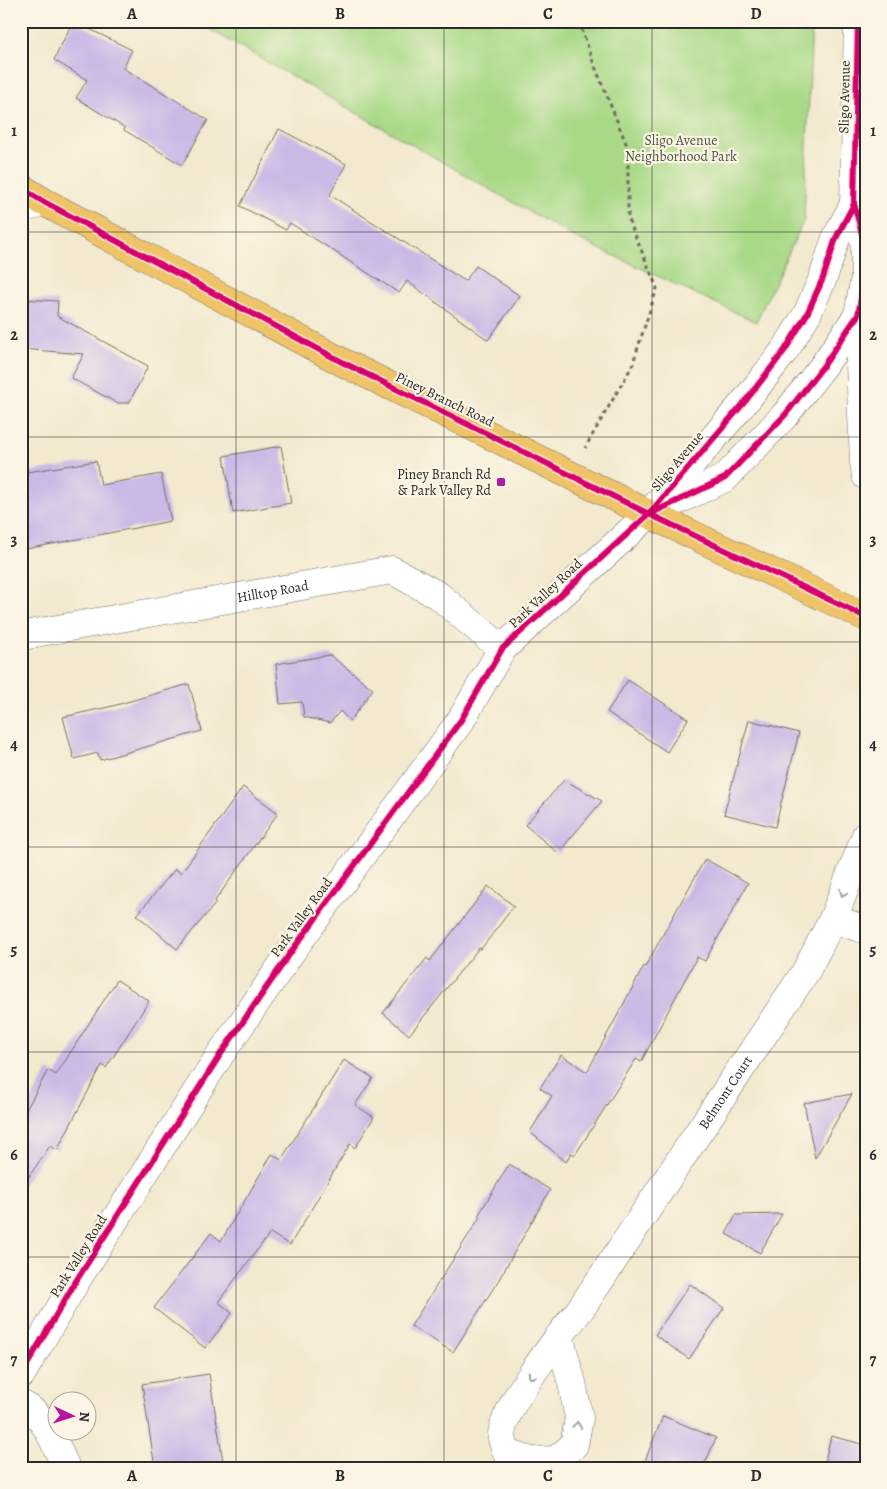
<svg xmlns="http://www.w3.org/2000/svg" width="887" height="1489" font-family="Alegreya,serif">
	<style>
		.green { fill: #a9d987; stroke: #6a8259 }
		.building { fill: #cbb9e6 }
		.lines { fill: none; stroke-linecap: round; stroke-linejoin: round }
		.minor-casing { stroke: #716e64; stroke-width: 29 }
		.major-casing { stroke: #716e64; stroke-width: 29 }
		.path { stroke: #716e64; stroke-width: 3; stroke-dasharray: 4 4; stroke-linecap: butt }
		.minor { stroke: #fff; stroke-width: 28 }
		.major { stroke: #efc469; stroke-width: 28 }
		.cycleway-casing { stroke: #fcf5e5; stroke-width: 9 }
		.cycleway { stroke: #d6006c; stroke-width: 6 }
		.oneway { stroke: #a0a0a0 }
		.grid { fill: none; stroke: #2b2b2b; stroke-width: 1; stroke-opacity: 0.55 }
		.poi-dot { fill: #b5179e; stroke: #fcf5e5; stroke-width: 2 }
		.labels { text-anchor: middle; stroke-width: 4.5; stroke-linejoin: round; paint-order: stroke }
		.street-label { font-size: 14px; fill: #2b2b2b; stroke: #fcf5e5 }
		.park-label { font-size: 14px; fill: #4a5642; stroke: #fcf5e5 }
		.poi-label { font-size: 14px; fill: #2b2b2b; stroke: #fcf5e5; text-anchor: end }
		.neatline { fill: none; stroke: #2b2b2b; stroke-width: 2 }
		.grid-label { font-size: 16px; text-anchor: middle; font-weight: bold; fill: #2b2b2b }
	</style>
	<rect width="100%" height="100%" fill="#fcf5e5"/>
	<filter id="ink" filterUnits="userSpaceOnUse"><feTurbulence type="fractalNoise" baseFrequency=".02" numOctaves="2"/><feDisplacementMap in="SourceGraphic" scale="10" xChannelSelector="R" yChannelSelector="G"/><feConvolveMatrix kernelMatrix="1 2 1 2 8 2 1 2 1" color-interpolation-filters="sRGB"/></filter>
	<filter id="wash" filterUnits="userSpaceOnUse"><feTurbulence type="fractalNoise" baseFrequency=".0096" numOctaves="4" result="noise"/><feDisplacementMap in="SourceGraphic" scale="20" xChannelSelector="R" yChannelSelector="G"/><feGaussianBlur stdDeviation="1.12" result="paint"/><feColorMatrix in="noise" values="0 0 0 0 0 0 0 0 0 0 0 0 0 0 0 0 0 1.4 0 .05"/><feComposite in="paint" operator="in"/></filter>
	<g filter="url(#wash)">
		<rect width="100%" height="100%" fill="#f2e9ce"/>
		<polygon class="green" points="195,21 812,21 804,220 756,322 574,237"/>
		<g id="blocks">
			<g class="building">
				<polygon points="73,21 132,50 123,68 208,120 182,165 124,130 125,128 76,98 87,80 54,60"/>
				<polygon points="279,129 346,164 330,195 465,281 476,266 520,296 488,340 407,281 399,293 290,223 286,230 240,206"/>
				<polygon points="21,299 58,301 57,316 148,366 129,403 117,403 71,378 84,354 21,349"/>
				<polygon points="281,446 291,503 233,513 224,456"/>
				<polygon points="96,461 101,485 161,474 171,521 21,550 21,473"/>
				<polygon points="330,655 373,689 350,721 340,711 330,723 304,717 302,702 280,704 276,664"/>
				<polygon points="628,680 688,719 667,752 607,712"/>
				<polygon points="189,684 202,731 100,760 98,753 74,759 63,717 113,706"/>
				<polygon points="749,720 799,733 775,827 724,814"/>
				<polygon points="564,780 602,801 558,853 525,825"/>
				<polygon points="243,787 278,813 214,902 216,903 177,949 137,915 175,869 181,873"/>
				<polygon points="705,859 748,883 705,961 697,957 641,1062 636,1059 575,1155 571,1153 566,1162 530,1132 552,1096 540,1088 561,1055 587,1072 644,966 645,967"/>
				<polygon points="488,886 514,906 481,949 479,948 409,1035 383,1013 427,958 430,961"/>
				<polygon points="117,980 149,1001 106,1068 102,1065 57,1150 50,1146 21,1188 21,1119 48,1070 56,1075"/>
				<polygon points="344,1060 373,1078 355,1105 374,1117 355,1148 350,1144 290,1245 270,1233 218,1302 232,1313 205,1348 154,1308 211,1233 221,1241 272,1154 281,1160"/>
				<polygon points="852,1094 815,1158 804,1103"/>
				<polygon points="509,1164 550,1190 498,1281 453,1352 411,1326 480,1217 478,1216"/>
				<polygon points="782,1214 760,1253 726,1234 736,1215"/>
				<polygon points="690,1284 724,1308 689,1359 655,1335"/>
				<polygon points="209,1374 223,1461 181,1468 155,1468 142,1384"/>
				<polygon points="663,1416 716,1438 703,1468 642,1468"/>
				<polygon points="831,1436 866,1445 866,1468 823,1468"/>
			</g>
		</g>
	</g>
	<g filter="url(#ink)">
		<use href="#blocks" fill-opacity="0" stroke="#716e64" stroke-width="1"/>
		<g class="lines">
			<g class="minor-casing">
				<g id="minor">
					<polyline points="21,209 44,202"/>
					<polyline points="858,315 864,462 866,476"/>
					<polyline points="657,510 725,478 785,415 824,365 858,315 865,277 865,245 854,204 858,21"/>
					<path id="s1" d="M21,637L35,633L392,570L439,596L502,649"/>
					<polyline points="833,919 866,930"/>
					<path id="s2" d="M559,1336L572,1383L579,1418L574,1445L556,1460L530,1461L507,1453C505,1448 503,1443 502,1438C498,1412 564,1330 582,1307L806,971L833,919L866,835"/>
					<polyline points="21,1375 76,1281 220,1055 291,952 461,720 502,649 649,514 747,399 785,350 807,314 823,278 836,238 854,204"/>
					<path d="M21,1404C47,1416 55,1444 66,1468"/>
				</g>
			</g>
			<g class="major-casing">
				<polyline id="major" points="21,188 44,202 344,363 649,514 866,617"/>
			</g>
			<polyline class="path" points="583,21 582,30 592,59 628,148 628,218 657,288 632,366 585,448"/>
			<use href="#minor" class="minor"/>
			<use href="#major" class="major"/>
			<g class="cycleway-casing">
				<g id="cycleway">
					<polyline points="21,188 44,202 344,363 649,514 866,617"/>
					<polyline points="654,512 725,478 785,415 824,365 858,315 865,277 865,245 854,204 858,21"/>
					<polyline points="21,1375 76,1281 220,1055 291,952 461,720 502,649 649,514 747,399 785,350 807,314 823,278 836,238 854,204"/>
				</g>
			</g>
			<use href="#cycleway" class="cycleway"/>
		</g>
		<defs><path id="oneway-chevron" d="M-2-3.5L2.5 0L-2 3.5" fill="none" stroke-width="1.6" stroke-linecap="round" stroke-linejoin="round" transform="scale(1.25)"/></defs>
		<g class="oneway">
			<use href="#oneway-chevron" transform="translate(843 893) rotate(111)"/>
			<use href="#oneway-chevron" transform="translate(531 1376) rotate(125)"/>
			<use href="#oneway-chevron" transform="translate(577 1425) rotate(-82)"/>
		</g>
	</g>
	<path class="grid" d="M236,21V1468M444,21V1468M652,21V1468M21,232H866M21,437H866M21,642H866M21,847H866M21,1052H866M21,1257H866"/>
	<rect class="poi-dot" x="496" y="477" width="10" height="10" rx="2.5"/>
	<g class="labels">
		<g class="street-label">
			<text transform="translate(844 97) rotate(-89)" y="5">Sligo Avenue</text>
			<text transform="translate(445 399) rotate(26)" y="5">Piney Branch Road</text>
			<text transform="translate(677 461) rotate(-50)" y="5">Sligo Avenue</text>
			<text dy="5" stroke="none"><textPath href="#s1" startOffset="256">Hilltop Road</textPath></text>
			<text transform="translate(545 593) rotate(-43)" y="5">Park Valley Road</text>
			<text transform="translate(301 917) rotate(-54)" y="5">Park Valley Road</text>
			<text dy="5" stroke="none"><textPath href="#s2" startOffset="615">Belmont Court</textPath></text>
			<text transform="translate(78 1256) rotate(-58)" y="5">Park Valley Road</text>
		</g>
		<g class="park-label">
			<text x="681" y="145">Sligo Avenue<tspan x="681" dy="16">Neighborhood Park</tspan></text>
		</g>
		<g class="poi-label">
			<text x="491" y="479">Piney Branch Rd<tspan x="491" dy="16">&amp; Park Valley Rd</tspan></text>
		</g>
	</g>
	<rect width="887" height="1489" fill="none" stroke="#fcf5e5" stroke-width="55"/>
	<g transform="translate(72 1416) rotate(94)"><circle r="24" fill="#fcf5e5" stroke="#a8a49b"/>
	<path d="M0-4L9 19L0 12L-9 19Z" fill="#b5179e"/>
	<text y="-8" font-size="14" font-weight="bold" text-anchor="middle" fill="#2b2b2b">N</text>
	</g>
	<rect x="28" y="28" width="832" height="1434" class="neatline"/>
	<g class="grid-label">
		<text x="132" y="19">A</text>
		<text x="340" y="19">B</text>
		<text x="548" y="19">C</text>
		<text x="756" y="19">D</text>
		<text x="14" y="136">1</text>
		<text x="873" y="136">1</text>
		<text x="14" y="340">2</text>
		<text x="873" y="340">2</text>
		<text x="14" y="545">3</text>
		<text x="873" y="545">3</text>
		<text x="14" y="750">4</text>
		<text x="873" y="750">4</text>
		<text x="14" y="955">5</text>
		<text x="873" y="955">5</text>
		<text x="14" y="1160">6</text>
		<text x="873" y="1160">6</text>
		<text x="14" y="1365">7</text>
		<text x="873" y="1365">7</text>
		<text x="132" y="1481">A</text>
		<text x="340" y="1481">B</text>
		<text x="548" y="1481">C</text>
		<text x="756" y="1481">D</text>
	</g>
</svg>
